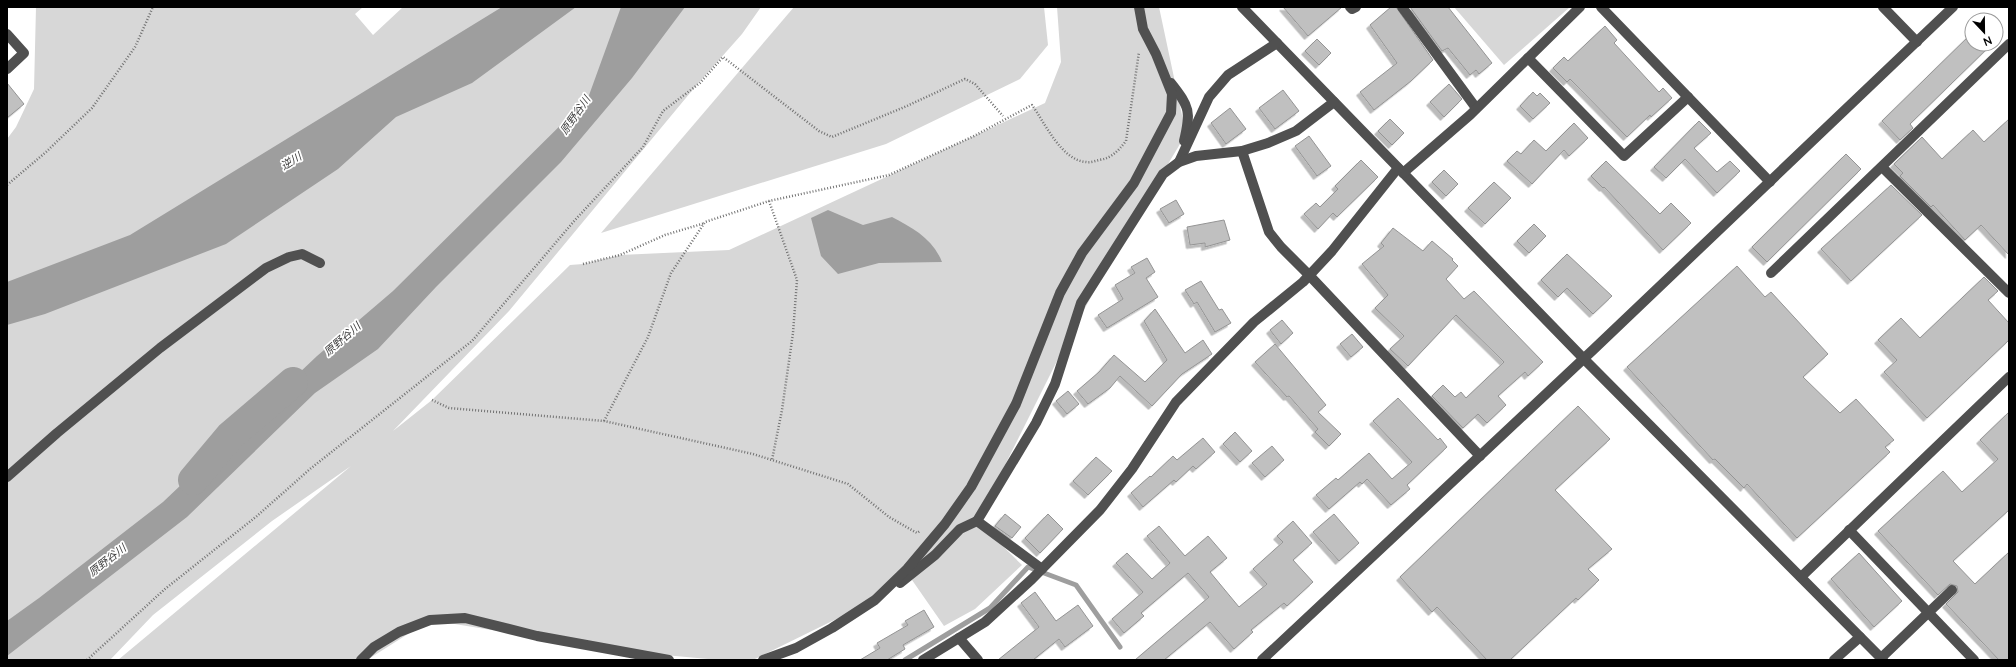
<svg xmlns="http://www.w3.org/2000/svg" width="2016" height="667" font-family="'Nunito Sans','Noto Sans JP',sans-serif">
	<style>
		.green { fill: #d7d7d7 }
		.water { fill: #9e9e9e }
		.lines { fill: none; stroke-linecap: round; stroke-linejoin: round }
		.stream { stroke: #9e9e9e; stroke-width: 5 }
		.river { stroke: #9e9e9e; stroke-width: 30 }
		.building { fill: #c0c0c0; stroke: #949494; filter: url(#shadow) }
		.path { stroke: #727272; stroke-width: 2.5; stroke-dasharray: 1 2; stroke-linecap: butt }
		.minor { stroke: #505050; stroke-width: 10 }
		.labels { text-anchor: middle; stroke-width: 3.5; stroke-linejoin: round; paint-order: stroke }
		.water-label { font-size: 11px; font-style: italic; fill: #3f3f3f; stroke: #fff }
	</style>
	<defs>
		<filter id="shadow"><feDropShadow dx="-3.5" dy="3.5" stdDeviation="0" flood-color="#0004"/></filter>
	</defs>
	<rect width="100%" height="100%" fill="#fff"/>
	<g class="green">
		<polygon points="36,7 363,7 355,14 373,35 403,7 761,7 742,34 695,87 509,311 393,431 432,400 570,265 583,264 620,255 729,250 1045,103 1061,62 1057,7 1159,7 1186,134 1135,219 1072,331 977,521 1022,565 975,609 944,626 912,580 937,553 875,600 753,660 719,660 621,651 430,620 367,660 118,660 351,466 272,521 153,615 110,660 7,660 7,139 16,127 34,89"/>
		<polygon points="794,7 1044,7 1048,45 1020,79 886,144 601,233"/>
		<polygon points="1454,7 1570,7 1504,65"/>
	</g>
	<g class="water">
		<polygon points="502,7 576,7 472,83 396,117 338,169 226,244 45,314 7,325 7,282 130,235"/>
		<polygon points="621,7 685,7 632,78 561,162 436,287 378,349 315,393 187,517 7,656 7,621 39,598 163,502 317,356 393,291 588,98"/>
		<path d="M828,210L863,225L892,217C913,228 933,239 942,262L879,263L838,274L821,256L811,218Z"/>
	</g>
	<g class="lines">
		<polyline class="stream" points="905,660 990,608 1028,567 1076,585 1120,647"/>
		<polyline class="river" points="193,480 230,436 293,382"/>
	</g>
	<g class="building">
		<polygon points="1283,7 1342,7 1308,36"/>
		<polygon points="1391,7 1396,7 1433,60 1411,81 1374,110 1360,92 1397,63 1370,25"/>
		<polygon points="1410,7 1448,7 1492,63 1479,74 1476,70 1470,75 1448,48 1442,51"/>
		<polygon points="1605,26 1617,40 1614,43 1659,92 1663,88 1672,98 1651,117 1650,115 1627,137 1570,79 1567,82 1553,68 1564,57 1568,61"/>
		<polygon points="1972,33 1972,44 1992,44 1910,124 1913,128 1900,140 1882,121"/>
		<polygon points="1317,39 1331,53 1319,65 1305,51"/>
		<polygon points="7,83 24,104 7,118"/>
		<polygon points="1449,84 1462,99 1444,117 1430,102"/>
		<polygon points="1283,90 1299,111 1275,129 1259,108"/>
		<polygon points="1533,92 1537,96 1540,93 1550,103 1533,119 1520,106"/>
		<polygon points="1230,108 1246,129 1226,144 1211,123"/>
		<polygon points="1390,119 1404,133 1392,145 1378,131"/>
		<polygon points="2009,119 2009,255 1981,225 1965,240 1933,205 1931,207 1900,176 1903,173 1894,164 1922,137 1942,159 1973,130 1984,142"/>
		<polygon points="1699,121 1711,133 1694,148 1717,172 1730,161 1740,171 1717,193 1685,159 1666,178 1654,167"/>
		<polygon points="1574,123 1588,138 1569,156 1564,150 1532,184 1507,161 1517,151 1521,154 1534,140 1546,151"/>
		<polygon points="1309,136 1331,166 1317,176 1295,146"/>
		<polygon points="1846,154 1861,169 1767,262 1752,247"/>
		<polygon points="1361,160 1378,177 1337,217 1333,213 1318,229 1304,214 1316,203 1320,207 1338,189 1335,186"/>
		<polygon points="1606,161 1660,214 1671,203 1691,223 1663,250 1604,187 1603,188 1591,176"/>
		<polygon points="1444,170 1458,184 1446,196 1432,182"/>
		<polygon points="1494,182 1511,198 1485,224 1468,208"/>
		<polygon points="1891,185 1922,215 1851,281 1821,249"/>
		<polygon points="1176,200 1184,214 1169,223 1160,209"/>
		<polygon points="1224,220 1230,240 1205,247 1205,243 1190,245 1187,227"/>
		<polygon points="1534,224 1546,236 1529,253 1517,241"/>
		<polygon points="1393,228 1423,251 1432,241 1453,259 1452,260 1458,266 1446,279 1464,299 1474,291 1543,362 1528,376 1525,372 1498,396 1506,405 1487,423 1478,414 1463,428 1432,396 1443,385 1455,397 1461,392 1466,398 1504,362 1456,315 1408,366 1390,349 1404,336 1375,308 1388,295 1362,264 1384,246 1381,243"/>
		<polygon points="1567,254 1612,296 1593,314 1567,288 1558,297 1541,280"/>
		<polygon points="1147,258 1155,272 1146,278 1158,297 1107,328 1098,315 1123,299 1115,285 1135,273 1131,267"/>
		<polygon points="1737,266 1765,297 1771,292 1828,354 1803,377 1840,413 1856,399 1894,440 1885,447 1890,452 1797,538 1747,484 1744,488 1715,459 1713,460 1627,367"/>
		<polygon points="1984,277 1998,291 1988,300 2009,323 2009,340 1927,418 1884,372 1897,360 1878,340 1901,318 1920,338"/>
		<polygon points="1201,281 1219,310 1222,309 1231,323 1215,332 1197,302 1194,304 1185,290"/>
		<polygon points="1155,309 1185,353 1203,340 1212,354 1182,374 1152,406 1120,376 1110,388 1088,404 1077,391 1099,372 1114,355 1145,382 1167,360 1144,321"/>
		<polygon points="1282,320 1293,333 1281,344 1270,330"/>
		<polygon points="1352,334 1363,347 1351,357 1340,344"/>
		<polygon points="1275,344 1326,405 1318,412 1341,434 1329,446 1315,432 1318,429 1289,396 1287,397 1255,362"/>
		<polygon points="1068,391 1079,404 1067,414 1056,401"/>
		<polygon points="1398,398 1438,440 1440,438 1447,447 1407,485 1410,489 1391,505 1367,479 1362,484 1360,482 1329,509 1316,495 1336,478 1338,480 1369,453 1392,479 1412,462 1373,421"/>
		<polygon points="1578,406 1610,439 1555,490 1612,549 1588,569 1599,580 1578,600 1576,598 1510,660 1487,660 1437,607 1432,612 1400,577"/>
		<polygon points="2009,412 2009,510 1953,561 1975,584 2009,552 2009,660 1999,660 1946,604 1958,592 1957,586 1950,584 1938,595 1878,531 1943,471 1962,492 1998,459 1980,440"/>
		<polygon points="1235,432 1252,451 1240,462 1223,444"/>
		<polygon points="1203,438 1215,452 1196,469 1193,466 1176,482 1174,480 1143,507 1131,493 1150,476 1151,477 1173,456 1177,460"/>
		<polygon points="1272,446 1284,460 1265,477 1252,463"/>
		<polygon points="1096,457 1112,471 1088,495 1073,481"/>
		<polygon points="1005,514 1021,527 1012,538 995,526"/>
		<polygon points="1048,514 1063,529 1040,553 1025,538"/>
		<polygon points="1334,514 1359,543 1339,561 1313,532"/>
		<polygon points="1293,521 1312,543 1293,560 1313,582 1287,606 1284,603 1251,630 1253,632 1234,649 1210,622 1164,660 1135,660 1209,597 1188,573 1141,613 1144,616 1124,633 1112,619 1143,592 1116,563 1127,553 1152,579 1170,563 1147,536 1159,526 1185,556 1208,536 1227,558 1210,572 1239,607 1267,584 1253,569 1283,542 1277,536"/>
		<polygon points="1859,553 1902,601 1874,627 1831,579"/>
		<polygon points="1035,592 1056,621 1078,605 1093,626 1065,647 1059,639 1033,660 998,660 1039,627 1021,603"/>
		<polygon points="924,610 934,627 903,645 905,649 887,660 860,660 880,648 877,643 908,625 905,621"/>
	</g>
	<g class="lines">
		<g class="path">
			<polyline points="7,185 46,152 92,108 135,47 153,7"/>
			<polyline points="769,201 797,280 793,333 782,410 772,460"/>
			<polyline points="583,264 620,255 665,235 705,223"/>
			<polyline points="432,400 449,408 604,421 753,454 848,484 889,517 917,533 920,531"/>
			<path d="M604,421L648,337L671,273L705,222L769,201L889,175L974,136L1032,105C1045,123 1061,160 1086,162C1090,163 1095,161 1099,160C1112,158 1118,151 1126,141L1139,52"/>
			<polyline points="87,660 165,589 257,516 310,469 472,341 575,220 643,147 663,111 700,83 723,57 819,131 832,137 907,106 965,79 975,84 1003,116"/>
		</g>
		<g class="minor">
			<polyline points="1242,7 1584,359 1883,660"/>
			<polyline points="1350,7 1352,9 1356,7"/>
			<polyline points="1402,7 1476,108"/>
			<polyline points="1601,7 1770,182"/>
			<polyline points="1883,7 1917,42"/>
			<polyline points="7,34 24,53 7,69"/>
			<polyline points="1528,58 1624,156 1688,97"/>
			<path d="M1171,83C1190,107 1191,112 1184,141"/>
			<polyline points="1242,151 1269,232 1281,247 1309,275 1480,456"/>
			<polyline points="1179,162 1209,97 1228,75 1277,43"/>
			<polyline points="1882,167 2009,293"/>
			<polyline points="1403,173 1470,115 1580,7"/>
			<polyline points="1771,273 2009,44"/>
			<polyline points="7,477 57,433 160,348 266,268 289,257 302,254 320,263"/>
			<polyline points="1849,530 1974,660"/>
			<polyline points="1042,569 977,521 1036,423 1055,384 1081,303 1163,174 1179,162 1196,156 1242,151 1268,143 1296,131 1334,102"/>
			<polyline points="1801,577 2009,377"/>
			<polyline points="900,583 935,555 960,529 977,521"/>
			<polyline points="959,638 978,660"/>
			<polyline points="1881,658 1952,590"/>
			<polyline points="361,660 374,647 399,632 430,620 465,618 537,636 669,660"/>
			<polyline points="763,660 796,648 832,628 875,600 907,569 945,524 971,487 1016,404 1060,293 1082,253 1134,183 1171,113 1172,94 1156,54 1143,29 1139,7"/>
			<polyline points="923,660 985,622 1032,579 1100,510 1132,469 1176,402 1254,322 1303,282 1332,251 1398,168"/>
			<polyline points="1262,660 1594,349 1953,7"/>
			<polyline points="1834,660 1860,637"/>
		</g>
	</g>
	<g class="labels">
		<g class="water-label">
			<text transform="translate(575 115) rotate(-55)" y="4">原野谷川</text>
			<text transform="translate(291 161) rotate(-32)" y="4">逆川</text>
			<text transform="translate(342 339) rotate(-41)" y="4">原野谷川</text>
			<text transform="translate(107 560) rotate(-38)" y="4">原野谷川</text>
		</g>
	</g>
	<rect width="2016" height="667" fill="none" stroke="#000000" stroke-width="16"/>
	<g transform="translate(1984 32) rotate(158)"><circle r="19" fill="#ffffff" stroke="#999999"/>
	<path d="M0-3L7 15L0 10L-7 15Z" fill="#000000"/>
	<text y="-6" font-size="11" font-weight="bold" text-anchor="middle" fill="#000000">N</text>
	</g>
</svg>
